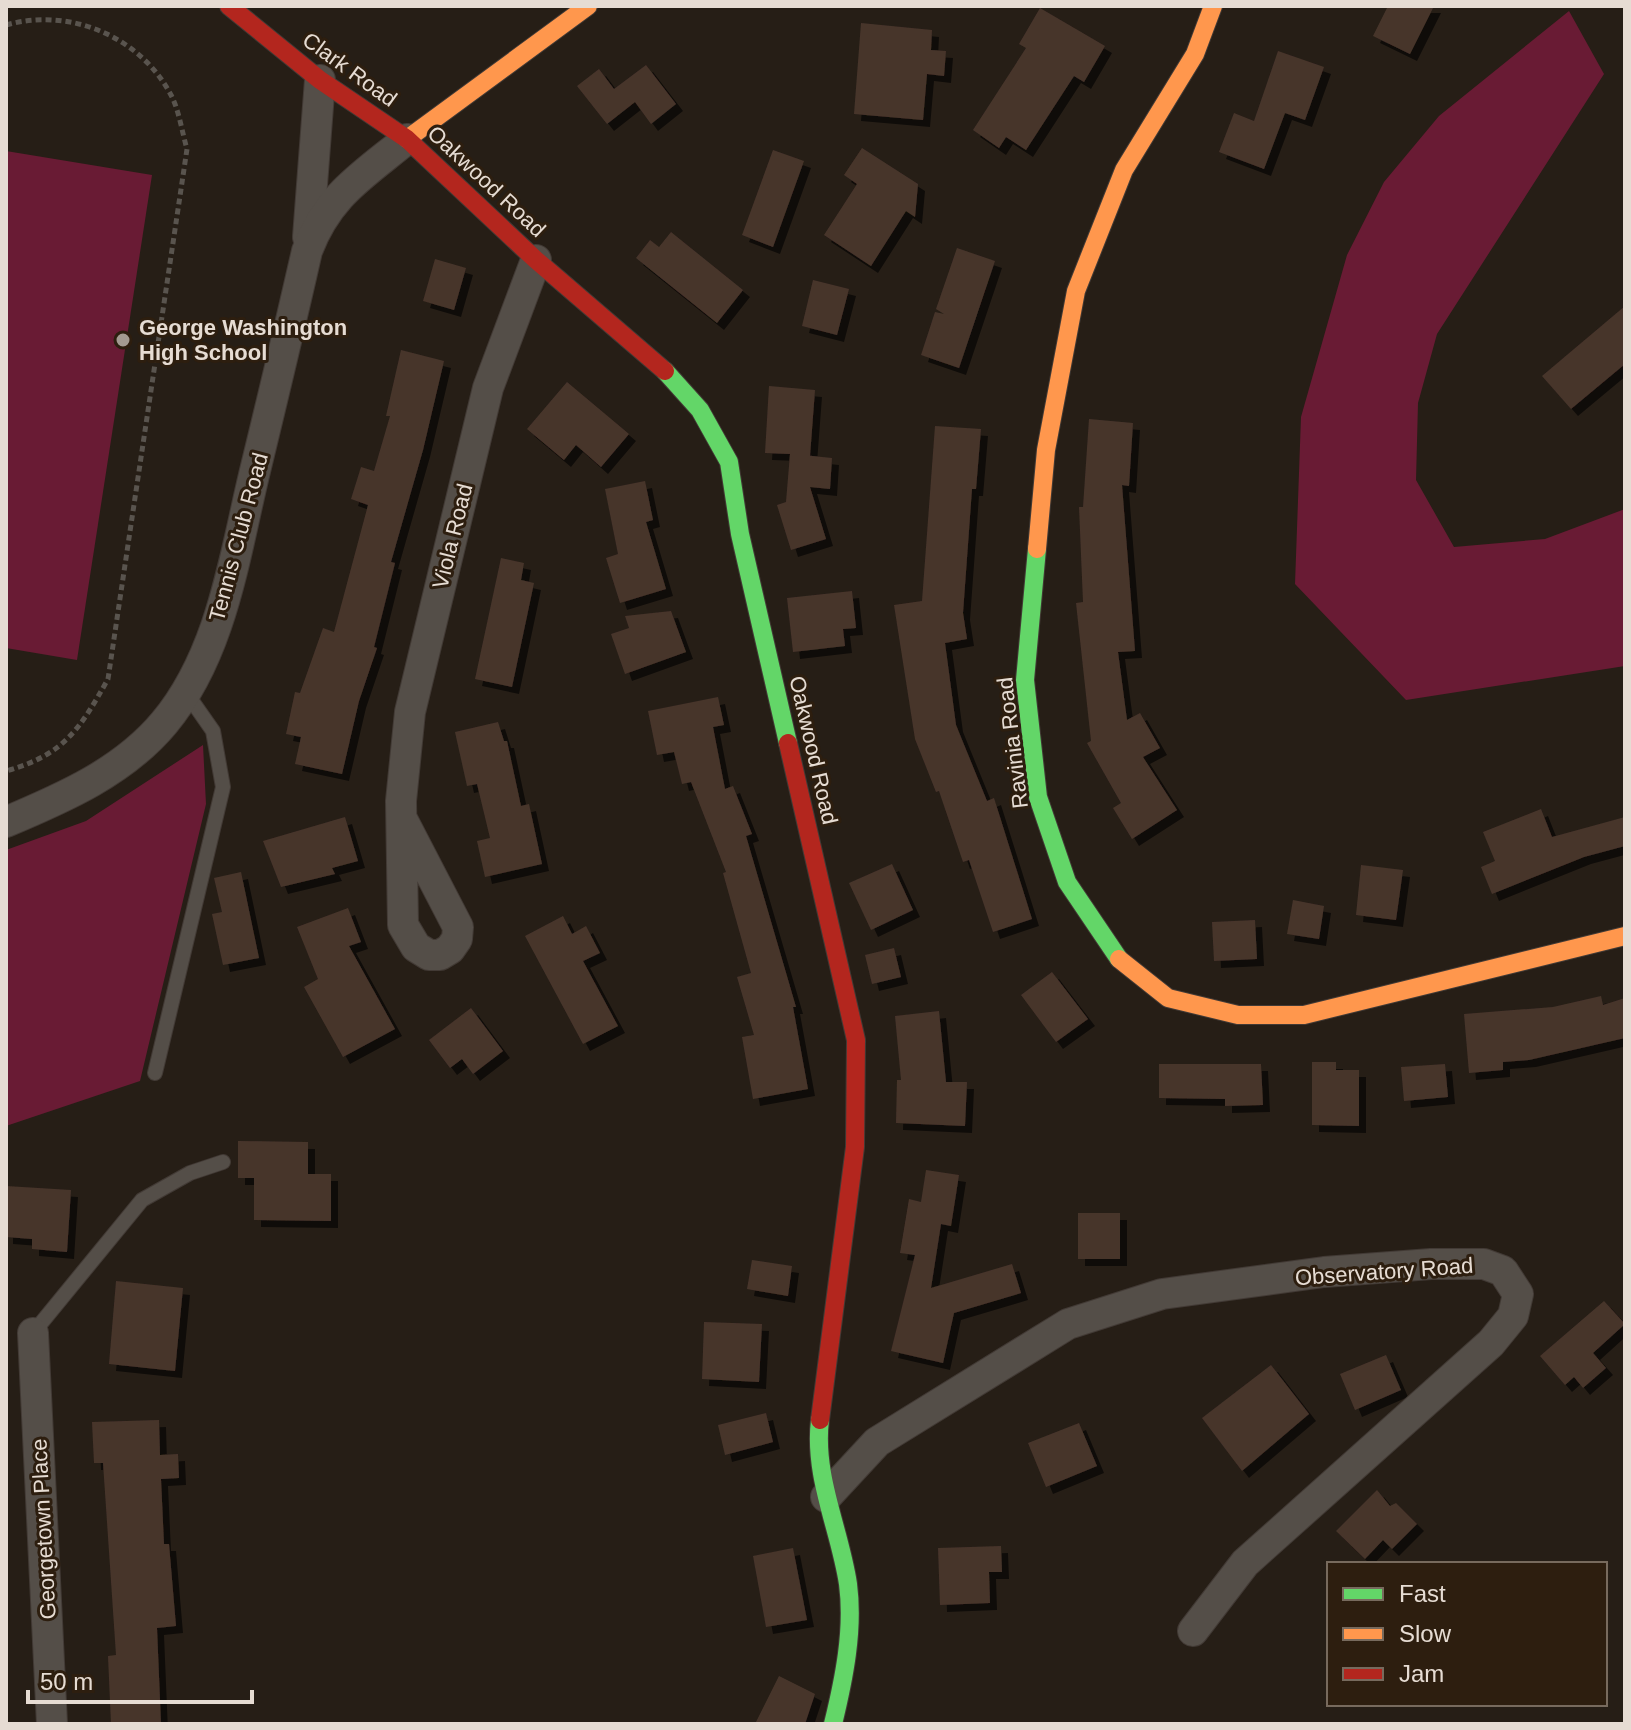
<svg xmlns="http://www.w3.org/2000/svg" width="1631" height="1730" font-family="Arial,sans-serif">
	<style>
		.green { fill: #691b34 }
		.building { fill: #47342b; filter: url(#shadow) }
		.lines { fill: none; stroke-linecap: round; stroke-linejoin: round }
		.lane-casing { stroke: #423a35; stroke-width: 16 }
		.street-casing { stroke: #423a35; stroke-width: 32 }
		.fast-casing { stroke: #423a35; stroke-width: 20 }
		.slow-casing { stroke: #423a35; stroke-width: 20 }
		.jam-casing { stroke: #423a35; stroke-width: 20 }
		.path { stroke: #59544e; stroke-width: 5; stroke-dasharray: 6 4; stroke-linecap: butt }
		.lane { stroke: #544e48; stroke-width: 14 }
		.street { stroke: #544e48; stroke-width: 30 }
		.fast { stroke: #63d668; stroke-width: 18 }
		.slow { stroke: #ff974d; stroke-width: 18 }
		.jam { stroke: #b3261e; stroke-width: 18 }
		.poi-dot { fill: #a39a91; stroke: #2d1e0f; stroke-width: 3 }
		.labels { text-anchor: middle; stroke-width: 6; stroke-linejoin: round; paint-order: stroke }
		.street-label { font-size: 22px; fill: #e6dcd3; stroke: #2d1e0f }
		.poi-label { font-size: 22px; font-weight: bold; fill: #e6dcd3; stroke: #2d1e0f; text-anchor: start }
	</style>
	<defs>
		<filter id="shadow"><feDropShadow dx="7" dy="7" stdDeviation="0" flood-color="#0009"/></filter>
	</defs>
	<rect width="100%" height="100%" fill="#261e16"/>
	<g class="green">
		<polygon points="1569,11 1604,74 1437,334 1418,403 1416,480 1454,547 1545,539 1625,509 1625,666 1406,700 1295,584 1301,417 1347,255 1384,182 1439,116"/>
		<polygon points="6,151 152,175 77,660 6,648"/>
		<polygon points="203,745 206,804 140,1081 6,1126 6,850 86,821"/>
	</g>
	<g class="building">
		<polygon points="1388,6 1434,6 1410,54 1373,36"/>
		<polygon points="1040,8 1105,46 1084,82 1074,76 1026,150 1006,137 999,148 973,130 1026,48 1019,44"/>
		<polygon points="861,23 932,30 931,50 946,51 944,76 927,74 923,120 854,114"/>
		<polygon points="1278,51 1324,67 1305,120 1285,113 1264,169 1219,152 1234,113 1254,121"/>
		<polygon points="646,65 676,104 651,124 635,102 607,124 577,86 599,69 614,89"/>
		<polygon points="862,148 918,184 915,217 906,211 871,266 824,235 857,184 844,175"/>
		<polygon points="773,150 804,161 773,247 742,235"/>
		<polygon points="671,232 743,290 717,323 636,258 650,240 659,247"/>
		<polygon points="957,248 995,261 959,368 921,355 935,312 944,314 936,309"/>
		<polygon points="435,259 466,268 454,310 423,301"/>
		<polygon points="813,280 849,289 837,335 802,326"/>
		<polygon points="1625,306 1625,364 1571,409 1542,376"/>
		<polygon points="401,350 444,361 423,450 391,562 395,563 374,647 377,648 359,701 342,774 295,764 301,737 286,734 295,692 300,693 323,628 334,632 368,505 351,499 361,467 374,471 390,416 386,416"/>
		<polygon points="567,382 629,434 601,467 576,445 564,460 527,429"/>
		<polygon points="769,386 815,390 810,456 803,455 832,458 830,489 810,487 826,539 791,550 777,505 786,502 790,454 765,453"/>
		<polygon points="1089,419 1133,423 1129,486 1122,485 1135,651 1118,652 1127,720 1140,713 1160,748 1143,757 1177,810 1132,839 1113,808 1121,803 1087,743 1091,741 1076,603 1083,602 1079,507 1083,507"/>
		<polygon points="935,426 981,429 976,489 972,489 963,613 967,639 945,643 956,725 987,801 994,798 1032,919 993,932 969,860 963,862 939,791 936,792 915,739 894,605 922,601"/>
		<polygon points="645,481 653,520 646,522 666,589 620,603 606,558 618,554 605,489"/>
		<polygon points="501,558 524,563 521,580 534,583 512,687 475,679"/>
		<polygon points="852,591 856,628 843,629 845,646 793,652 787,598"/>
		<polygon points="671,611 686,652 625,674 611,634 629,628 625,616"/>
		<polygon points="718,697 724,725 713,727 725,789 733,786 752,834 746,836 796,1007 793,1007 808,1089 753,1099 742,1037 754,1035 737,977 751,973 723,873 726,872 691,782 682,784 674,752 657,755 648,711"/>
		<polygon points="498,722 504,741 507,741 521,806 529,804 542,864 485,877 477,841 490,838 477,784 467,786 455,732"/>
		<polygon points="1541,809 1552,837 1625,817 1625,846 1584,857 1492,894 1481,867 1495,861 1483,832"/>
		<polygon points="345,817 358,861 332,868 335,874 281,887 263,841"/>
		<polygon points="892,864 913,910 871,930 849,883"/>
		<polygon points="1361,865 1403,870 1396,920 1356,915"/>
		<polygon points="241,872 259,958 223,965 212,914 222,912 214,878"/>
		<polygon points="1293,900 1324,906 1319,939 1287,934"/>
		<polygon points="348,908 361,942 349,946 395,1029 343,1057 304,987 318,979 297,927"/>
		<polygon points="563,916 572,934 586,926 600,953 583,961 618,1026 583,1044 525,936"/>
		<polygon points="1255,920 1257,959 1214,961 1212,922"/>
		<polygon points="894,948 901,977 872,984 865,955"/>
		<polygon points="1052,972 1088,1019 1056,1042 1021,995"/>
		<polygon points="1601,996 1603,1005 1625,998 1625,1038 1529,1060 1503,1062 1503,1070 1469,1073 1464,1014 1553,1007"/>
		<polygon points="471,1008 503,1051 473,1074 462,1059 450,1068 429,1040"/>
		<polygon points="939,1011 946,1082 967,1082 965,1126 896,1123 897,1080 901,1080 895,1016"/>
		<polygon points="1312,1062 1336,1062 1336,1070 1359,1070 1359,1126 1312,1125"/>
		<polygon points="1159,1064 1261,1064 1263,1105 1225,1106 1225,1099 1159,1098"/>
		<polygon points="1445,1064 1448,1097 1404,1101 1401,1067"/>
		<polygon points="238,1141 308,1142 308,1174 331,1174 331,1221 254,1220 254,1178 238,1178"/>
		<polygon points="926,1170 959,1175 951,1226 941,1224 931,1288 1012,1264 1021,1293 954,1313 943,1363 891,1351 915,1255 900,1253 909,1199 921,1202"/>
		<polygon points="6,1186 71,1190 67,1252 32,1249 32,1239 6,1237"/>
		<rect x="1078" y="1213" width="42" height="46"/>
		<polygon points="752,1260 792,1266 788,1296 747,1289"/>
		<polygon points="116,1281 183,1288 175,1371 109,1364"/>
		<polygon points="1604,1301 1625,1324 1593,1353 1606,1368 1583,1388 1574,1377 1565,1385 1540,1356"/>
		<polygon points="704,1322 762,1324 759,1382 702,1379"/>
		<polygon points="1386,1355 1401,1390 1355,1410 1340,1374"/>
		<polygon points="1271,1365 1309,1414 1242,1471 1202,1418"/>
		<polygon points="766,1413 773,1442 725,1455 718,1425"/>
		<polygon points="159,1420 160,1455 178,1454 179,1478 161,1479 164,1544 169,1544 176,1626 157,1628 161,1724 111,1724 108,1656 116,1655 103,1463 94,1463 92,1422"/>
		<polygon points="1079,1423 1097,1466 1046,1487 1028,1443"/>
		<polygon points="1377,1490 1390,1506 1396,1503 1417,1524 1392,1549 1383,1540 1365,1559 1336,1531"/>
		<polygon points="1001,1546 1002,1572 989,1572 990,1603 940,1605 938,1548"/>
		<polygon points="793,1548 807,1620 766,1627 753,1556"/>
		<polygon points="779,1676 815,1694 805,1724 755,1724"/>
	</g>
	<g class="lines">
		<g class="lane-casing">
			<g id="lane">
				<polyline points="155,1073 223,787 213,731 185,691"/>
				<polyline points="33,1333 142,1200 190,1173 223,1162"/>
			</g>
		</g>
		<g class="street-casing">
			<g id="street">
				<polyline points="308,237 320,80"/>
				<polyline points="402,819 458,927 457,939 450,949 440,955 429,955 416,947 403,925 401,801 410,712 488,388 536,260"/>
				<path d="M6,822C63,798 123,772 164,723C221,655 234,559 254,475C272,401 290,326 307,251C328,195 362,176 407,139"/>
				<polyline points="33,1333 52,1724"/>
				<polyline points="826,1497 877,1442 1068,1324 1162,1294 1324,1272 1431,1264 1484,1264 1503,1271 1518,1294 1513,1316 1491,1343 1245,1563 1193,1631"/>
			</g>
		</g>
		<g class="fast-casing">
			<g id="fast">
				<polyline points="665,371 700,410 729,462 740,534 788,743"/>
				<polyline points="1037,549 1025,680 1038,797 1067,882 1119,959"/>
				<path d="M820,1420C813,1476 840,1530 848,1584C854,1630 844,1679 833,1724"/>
			</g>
		</g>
		<g class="slow-casing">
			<g id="slow">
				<polyline points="407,139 588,6"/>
				<polyline points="1037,549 1046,450 1076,291 1124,170 1195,54 1213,6"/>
				<polyline points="1119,959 1168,998 1238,1015 1304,1015 1625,936"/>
			</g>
		</g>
		<g class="jam-casing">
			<g id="jam">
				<polyline points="229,6 320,80 407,139 536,260 665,371"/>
				<polyline points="788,743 856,1040 855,1147 820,1420"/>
			</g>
		</g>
		<path class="path" d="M6,25C69,7 140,36 171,95C179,110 182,132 187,149L108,679C80,729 64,755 6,771"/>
		<use href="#lane" class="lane"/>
		<use href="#street" class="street"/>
		<use href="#fast" class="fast"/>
		<use href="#slow" class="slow"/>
		<use href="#jam" class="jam"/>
	</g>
	<circle class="poi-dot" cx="123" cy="340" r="8"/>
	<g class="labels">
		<g class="street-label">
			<text transform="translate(350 69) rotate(36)" y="8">Clark Road</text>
			<text transform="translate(487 181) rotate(43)" y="8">Oakwood Road</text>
			<text transform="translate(452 536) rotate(-76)" y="8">Viola Road</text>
			<text transform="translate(238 537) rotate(-75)" y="8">Tennis Club Road</text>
			<text transform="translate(1012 743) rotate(-97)" y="8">Ravinia Road</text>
			<text transform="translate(814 750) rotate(77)" y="8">Oakwood Road</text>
			<text transform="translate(1384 1271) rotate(-4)" y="8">Observatory Road</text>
			<text transform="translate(43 1529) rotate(-93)" y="8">Georgetown Place</text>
		</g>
		<g class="poi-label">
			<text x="139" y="335">George Washington<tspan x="139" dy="25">High School</tspan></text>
		</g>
	</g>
	<rect width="1631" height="1730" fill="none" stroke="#e6dcd3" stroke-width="16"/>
	<rect x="1327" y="1562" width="280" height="144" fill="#2d1e0f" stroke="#776a5d" stroke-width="2"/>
	<rect x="1343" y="1588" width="40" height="12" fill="#63d668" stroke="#776a5d" stroke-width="2"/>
	<text x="1399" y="1602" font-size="24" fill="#e6dcd3">Fast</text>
	<rect x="1343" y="1628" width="40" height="12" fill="#ff974d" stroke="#776a5d" stroke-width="2"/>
	<text x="1399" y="1642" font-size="24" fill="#e6dcd3">Slow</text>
	<rect x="1343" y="1668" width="40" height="12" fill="#b3261e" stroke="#776a5d" stroke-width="2"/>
	<text x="1399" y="1682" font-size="24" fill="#e6dcd3">Jam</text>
	<path d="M28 1690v12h224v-12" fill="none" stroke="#e6dcd3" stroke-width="4"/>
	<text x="40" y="1690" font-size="24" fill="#e6dcd3" stroke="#2d1e0f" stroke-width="6" paint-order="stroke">50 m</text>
</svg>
